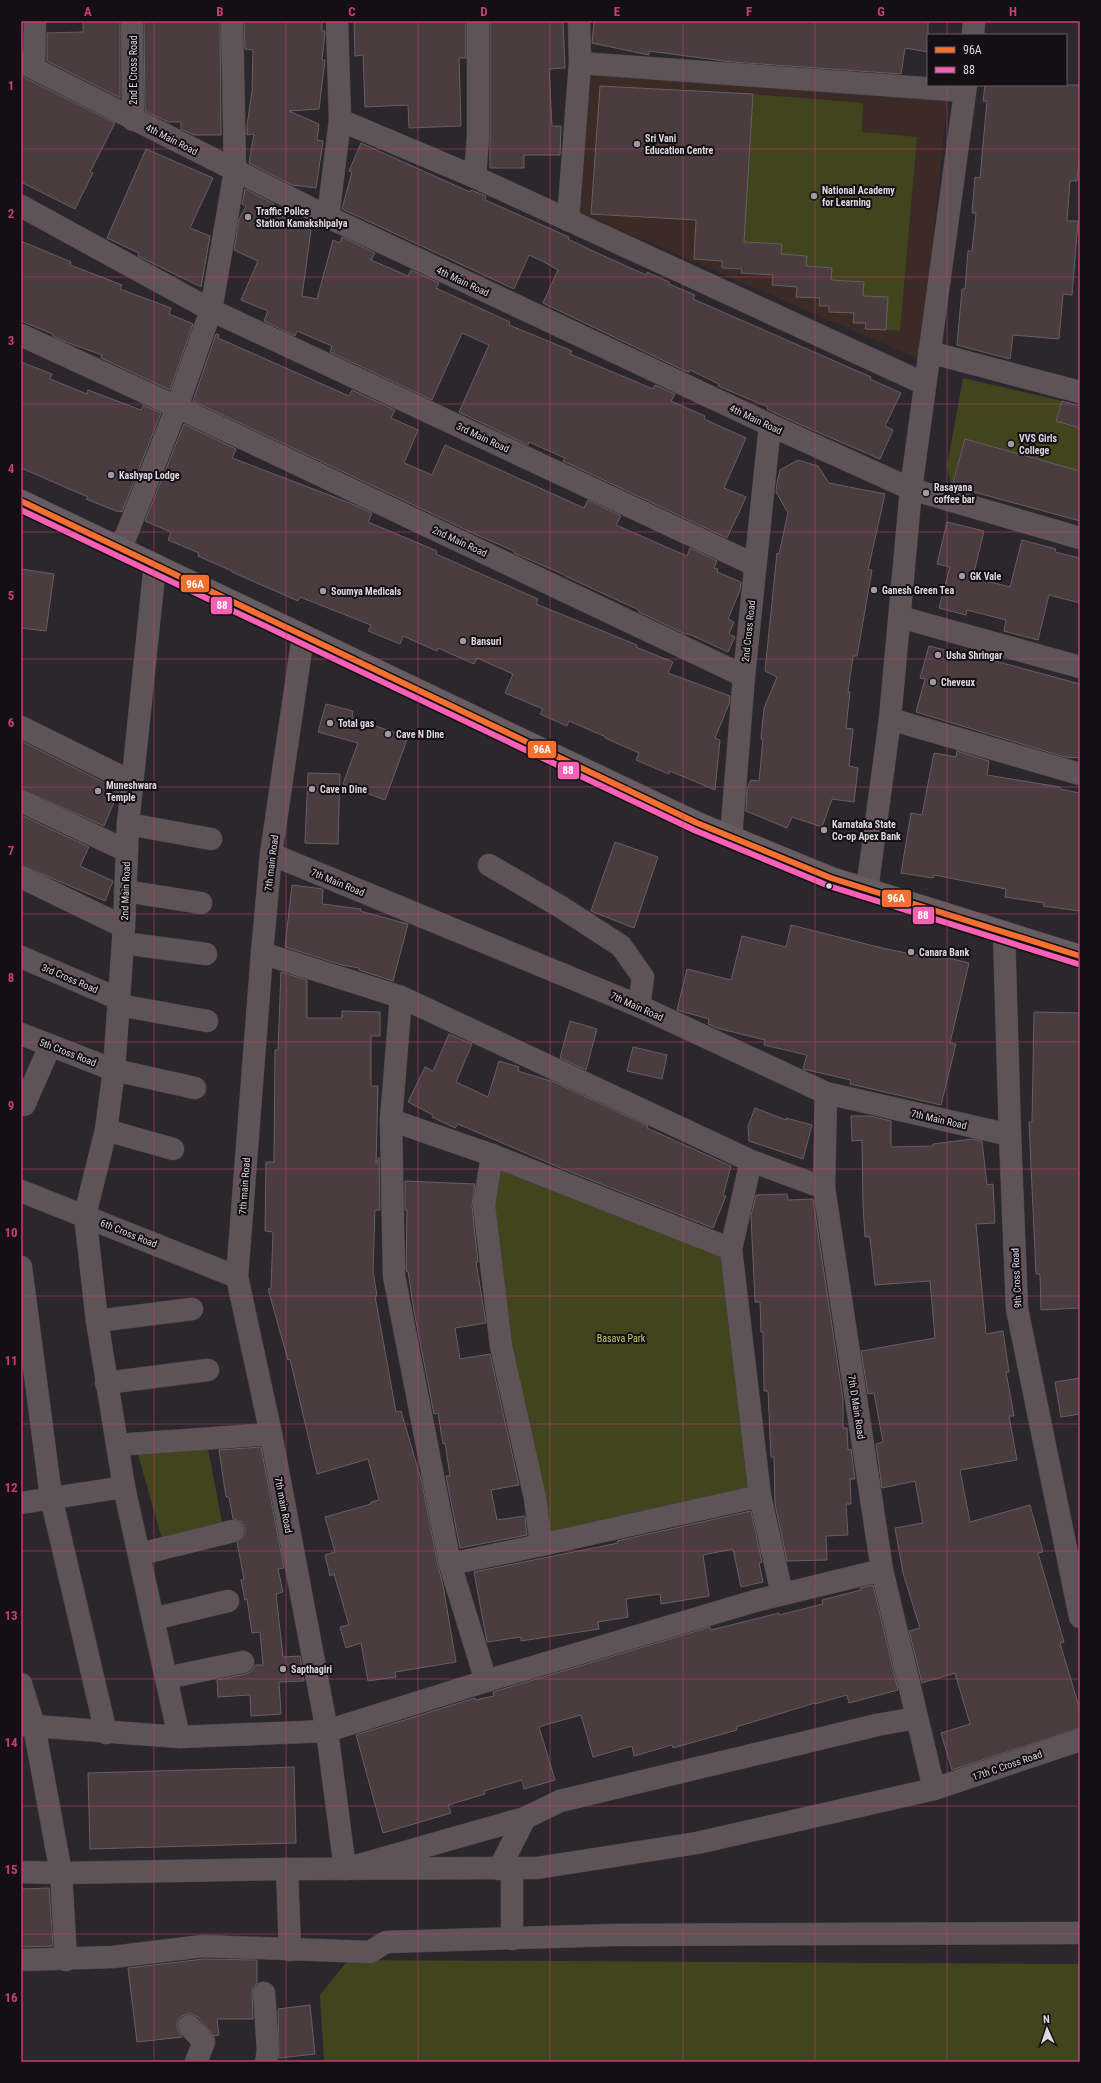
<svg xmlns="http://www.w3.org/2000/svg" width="1101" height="2083" font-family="'Roboto Condensed',sans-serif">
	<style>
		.education { fill: #3b2a25 }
		.green { fill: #40451d }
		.building { fill: #4a3c3f; stroke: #666062 }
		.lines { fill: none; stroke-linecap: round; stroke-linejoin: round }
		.minor-casing { stroke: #474449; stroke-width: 23 }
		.major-casing { stroke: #474449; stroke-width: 23 }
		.minor { stroke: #5e5458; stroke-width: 22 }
		.major { stroke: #675d61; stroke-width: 22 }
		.bus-1-casing { stroke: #130f14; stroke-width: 9 }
		.bus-2-casing { stroke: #130f14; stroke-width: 9 }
		.bus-1 { stroke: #f46f30; stroke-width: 6 }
		.bus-2 { stroke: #f860b3; stroke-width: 6 }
		.grid { fill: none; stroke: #c73e75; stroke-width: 1; stroke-opacity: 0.55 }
		.poi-dot { fill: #9f99a1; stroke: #130f14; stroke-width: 1.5 }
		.bus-dot { fill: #ddd7df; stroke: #130f14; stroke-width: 1.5 }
		.labels { text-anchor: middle; stroke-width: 4; stroke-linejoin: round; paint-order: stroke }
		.street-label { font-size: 10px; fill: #ddd7df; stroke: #130f14 }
		.poi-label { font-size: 10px; font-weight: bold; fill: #ddd7df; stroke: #130f14; text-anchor: start }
		.park-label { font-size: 10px; fill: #c3d276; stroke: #130f14 }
		.line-badge { stroke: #130f14; stroke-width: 1.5 }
		.badge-label { font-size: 11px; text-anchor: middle; font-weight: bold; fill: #fff }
		.neatline { fill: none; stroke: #c73e75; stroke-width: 1.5 }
		.grid-label { font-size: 13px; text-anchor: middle; font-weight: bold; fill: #c73e75 }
	</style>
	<rect width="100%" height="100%" fill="#2b272d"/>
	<polygon class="education" points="586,69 947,101 921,360 574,210"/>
	<g class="green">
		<polygon points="753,94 863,103 862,132 917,137 900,331 886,330 888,297 863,296 864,282 831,280 832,268 806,266 807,256 781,254 782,244 744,242"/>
		<polygon points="963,378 1062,401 1056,421 1080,428 1080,471 965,439 951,486 947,466"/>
		<polygon points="497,1168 720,1254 751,1490 549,1537 509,1340 489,1205"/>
		<polygon points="207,1444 223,1527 162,1539 137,1451"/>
		<polygon points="348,1960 1080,1964 1080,2062 324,2062 320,1995"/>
	</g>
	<g class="building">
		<polygon points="83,21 120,21 120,98 47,61 47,33 83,32"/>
		<polygon points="144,21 220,21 221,135 194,135 181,129 181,122 168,122 145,111"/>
		<polygon points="244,21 322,21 322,31 325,31 325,33 322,60 325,60 319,109 289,111 319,124 317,140 323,141 316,188 292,185 249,163 254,134 247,135 247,126 252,91 253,50 245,49"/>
		<polygon points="375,21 466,21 466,58 459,58 461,126 409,128 408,105 365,107 363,55 355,56 354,22"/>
		<polygon points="490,21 563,21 565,68 549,69 552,126 561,126 560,155 524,155 524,168 490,168"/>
		<polygon points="594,21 928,21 928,52 905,48 901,74 732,62 649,51 649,55 592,43"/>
		<polygon points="21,76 115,123 90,172 93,173 75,209 21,182"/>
		<polygon points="985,85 1080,85 1080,151 1077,181 1070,181 1067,221 1078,221 1072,295 1063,294 1059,339 1013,335 1010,359 957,345 962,289 965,289 968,251 972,251 976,213 972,213 975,177 980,178 987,101 983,101"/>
		<polygon points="600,86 753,94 744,242 782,244 781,254 807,256 806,266 832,268 831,280 864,282 863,296 888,297 886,330 865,329 866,323 853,323 854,313 829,312 829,306 819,306 820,298 796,297 797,287 772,285 773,275 741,273 742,269 722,268 722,261 694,259 696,220 591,214"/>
		<polygon points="361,143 470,192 471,190 486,196 485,200 569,237 568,239 593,251 646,275 647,272 669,282 669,284 695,295 693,299 871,377 870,379 901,393 885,426 893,430 880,459 792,421 767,409 768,407 718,386 719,384 690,370 689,372 685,371 543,303 558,270 544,262 529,255 514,289 342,209 352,172 349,171"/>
		<polygon points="146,149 213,178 190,228 210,236 201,287 138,256 139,253 107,238"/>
		<polygon points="245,189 274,204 271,211 311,230 302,296 317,299 333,240 340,243 342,237 375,253 371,260 408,276 411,270 439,283 436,288 510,322 509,325 572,351 570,354 653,389 655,385 675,394 671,401 705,416 704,419 746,438 724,488 746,497 727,538 563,461 565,458 529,442 528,445 459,412 489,345 462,333 432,400 330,352 332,346 297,331 295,336 264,321 268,311 241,300 258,261 234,250 239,219 246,206 242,204"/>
		<polygon points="21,241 71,262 70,265 122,285 120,289 171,308 169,314 193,324 170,390 101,358 102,355 63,341 53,336 53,334 21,321"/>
		<polygon points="216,334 219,335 218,338 349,396 352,390 395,410 391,418 418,430 404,463 432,475 445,445 584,508 588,500 621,516 616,525 687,556 690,548 717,561 714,568 718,569 717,572 741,582 740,590 728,619 734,622 729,634 735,637 728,652 689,634 685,634 639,612 639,610 565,576 565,575 514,553 514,551 477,535 193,401"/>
		<polygon points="21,362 52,374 50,379 87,394 88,390 141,410 143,405 161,413 122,512 119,511 119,512 86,499 88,497 21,468"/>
		<polygon points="1062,401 1080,406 1080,428 1056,421"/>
		<polygon points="184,424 236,449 232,458 350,503 372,513 368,522 437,551 436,554 538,599 536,604 637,645 636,647 673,662 668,673 730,696 729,704 715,738 720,740 715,790 670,771 669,774 636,760 639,753 605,738 606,737 569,721 567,726 540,714 543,709 505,693 513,674 477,658 474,664 438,648 437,651 403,636 400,644 368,631 371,625 300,597 298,601 232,572 232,571 198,556 199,553 168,540 171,532 145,521"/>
		<polygon points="965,439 1080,471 1080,521 952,486"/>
		<polygon points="798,460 818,466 829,483 885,494 868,570 872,570 857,656 853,656 848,692 850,692 846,728 853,729 849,766 858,768 854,802 832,799 822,827 792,817 787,828 746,811 747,789 751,780 759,781 763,739 761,739 764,708 777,677 765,671 777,553 779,554 788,513 776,492 777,483 780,470"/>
		<polygon points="947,522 984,531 973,576 975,578 1010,587 1022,540 1056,549 1055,552 1080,558 1080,603 1049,595 1038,640 1004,631 1006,620 967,610 966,615 939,608 950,567 937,564"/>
		<polygon points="21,569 54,574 46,631 21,628"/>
		<polygon points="929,646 957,653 958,651 1080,684 1080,758 1065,757 916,712 925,679 920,678"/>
		<polygon points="326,704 353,711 352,718 408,737 385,800 343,784 358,743 318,732"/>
		<polygon points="21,741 119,790 104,826 21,789"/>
		<polygon points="957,751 989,761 987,775 1060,787 1060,789 1080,793 1080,911 1043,906 1044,903 1005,897 1006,889 934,875 933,878 901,873 911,813 922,815 934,753 956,757"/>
		<polygon points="308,773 340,774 338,844 305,843"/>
		<polygon points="21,815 89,847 80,866 113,881 105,901 21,865"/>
		<polygon points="615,842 658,857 634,928 591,911"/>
		<polygon points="292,885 323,889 322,904 361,909 360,911 408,924 393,981 359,970 359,968 342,965 285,947"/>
		<polygon points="791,925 882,948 926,957 927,953 969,963 950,1043 956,1044 941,1105 850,1084 851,1080 803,1069 807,1055 764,1045 765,1040 717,1028 708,1024 709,1019 677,1010 687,969 731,980 742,936 786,947"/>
		<polygon points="281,972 307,980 307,1018 342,1018 342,1011 380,1012 380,1036 371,1036 371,1086 378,1086 376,1164 379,1157 380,1210 375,1210 373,1271 377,1296 375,1296 396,1412 401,1411 422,1483 438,1566 443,1585 456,1662 395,1672 396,1677 368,1681 361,1643 346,1648 340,1627 349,1625 334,1574 330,1576 325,1555 335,1552 325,1517 371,1504 371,1502 379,1500 368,1459 317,1474 290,1359 288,1360 268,1289 271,1288 273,1232 265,1231 266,1162 274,1162 275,1050 278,1050"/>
		<polygon points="1034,1012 1080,1013 1080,1308 1041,1310 1040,1274 1036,1274 1029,1122 1032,1122"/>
		<polygon points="570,1021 597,1029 586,1070 560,1058"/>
		<polygon points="449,1034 472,1044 456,1082 488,1097 499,1061 519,1067 518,1071 554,1082 648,1126 647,1128 731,1166 723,1196 726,1196 713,1228 563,1169 458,1124 455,1128 432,1117 433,1115 408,1102 425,1067 433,1071"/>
		<polygon points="633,1047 667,1055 662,1079 627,1071"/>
		<polygon points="755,1108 786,1120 786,1118 812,1125 803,1159 749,1141 748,1126"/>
		<polygon points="851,1116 870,1116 891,1121 891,1147 933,1146 933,1144 973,1139 982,1141 987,1185 993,1184 995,1223 976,1224 986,1334 1003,1331 1009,1372 1006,1372 1014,1416 1009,1416 1017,1460 960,1470 970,1522 1030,1505 1043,1552 1038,1553 1064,1642 1060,1643 1080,1710 1080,1728 952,1770 941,1733 970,1724 955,1673 922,1683 909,1631 920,1628 903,1573 895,1528 923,1523 915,1481 882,1488 876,1444 883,1442 874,1393 868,1394 861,1351 935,1338 930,1281 875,1285 870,1237 865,1237 863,1204 862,1140 852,1141"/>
		<polygon points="405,1181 475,1184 472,1206 478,1262 476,1262 486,1323 455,1328 460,1359 490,1354 519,1485 491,1490 497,1520 525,1516 527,1535 460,1548 446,1476 450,1476 445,1443 443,1444 438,1413 434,1414 414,1311 408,1271 406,1271 407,1210 405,1210"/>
		<polygon points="787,1194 788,1200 813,1199 843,1399 843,1428 847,1428 848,1450 851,1449 855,1479 850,1479 851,1504 846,1504 848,1535 826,1536 827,1560 787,1561 775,1504 774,1457 771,1457 768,1391 764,1391 763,1332 761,1332 760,1302 755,1302 751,1216 756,1195"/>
		<polygon points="1080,1378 1080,1414 1061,1417 1055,1382"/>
		<polygon points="261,1447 284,1568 278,1569 283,1592 276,1594 283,1657 300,1656 304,1681 279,1682 281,1714 251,1716 250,1695 218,1697 217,1680 246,1674 252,1671 255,1665 263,1665 260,1632 252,1633 247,1599 245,1600 241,1580 244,1579 237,1542 245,1535 245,1528 242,1522 233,1519 229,1497 226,1497 219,1450"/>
		<polygon points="751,1511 762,1562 759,1563 763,1582 741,1587 733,1549 703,1555 709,1596 661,1604 660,1594 626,1599 628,1617 598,1622 599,1629 521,1641 521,1637 487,1642 474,1572 618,1543 617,1541"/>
		<polygon points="873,1585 898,1690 849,1703 847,1695 815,1704 815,1703 736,1727 737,1730 673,1748 672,1745 634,1756 632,1746 593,1757 581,1715 545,1725 539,1727 555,1780 524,1789 522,1780 484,1791 485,1794 448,1805 451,1813 383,1833 356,1735 475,1698 475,1700 494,1696 493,1692 710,1627 711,1630 779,1613 779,1615 823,1604 822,1600 861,1590 860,1588"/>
		<polygon points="294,1767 296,1843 90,1849 88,1773"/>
		<polygon points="49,1888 53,1946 21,1947 21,1889"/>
		<polygon points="204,1959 257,1960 257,1983 253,1987 252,1993 253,2019 217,2019 219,2035 214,2036 198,2017 192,2014 187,2014 180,2017 177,2023 177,2029 182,2037 137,2042 128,1968"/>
		<polygon points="310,2005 315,2054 279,2058 278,2009"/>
	</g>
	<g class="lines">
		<g class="minor-casing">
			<g id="minor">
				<polyline points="132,21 133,120"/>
				<polyline points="232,21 235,171 211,310 755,565"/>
				<polyline points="973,35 974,21"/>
				<polyline points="21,62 328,217 770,425 911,489 1080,538"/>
				<polyline points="580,63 965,91"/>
				<polyline points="34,67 35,21"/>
				<polyline points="340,120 475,177 925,384"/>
				<polyline points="475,177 478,136 478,21"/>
				<polyline points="21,206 211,310 177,407 744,676"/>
				<polyline points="328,217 340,120 337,21"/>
				<polyline points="568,220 580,63 579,21"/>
				<polyline points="21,335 177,407 121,548"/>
				<polyline points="929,352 1080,392"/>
				<polyline points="155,565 128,824 124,927 114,1070 106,1130 85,1215 97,1321 124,1487 179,1737"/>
				<polyline points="900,617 1080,667"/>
				<polyline points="303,636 271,854 262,953 237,1277 271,1434 327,1731 345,1869 525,1818"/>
				<polyline points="890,719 1080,774"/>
				<polyline points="21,727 132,782"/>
				<polyline points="21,801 127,851"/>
				<polyline points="128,824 211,839"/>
				<polyline points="731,837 744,676 770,425"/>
				<polyline points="271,854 639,1006 826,1093 1010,1135"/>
				<polyline points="489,865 561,907 621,946 643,977 639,1006"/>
				<polyline points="21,877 124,927"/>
				<polyline points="867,890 890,719 911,489 966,85"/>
				<polyline points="125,891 201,903"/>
				<polyline points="1004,933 1010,1135 1017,1309 1080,1617"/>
				<polyline points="123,943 206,954"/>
				<polyline points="262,953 401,997 751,1161 824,1188"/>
				<polyline points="21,957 119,999"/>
				<polyline points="401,997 391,1120 394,1276 450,1564 486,1681"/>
				<polyline points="119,1005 207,1021"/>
				<polyline points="21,1034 114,1070 195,1088"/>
				<polyline points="826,1093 824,1188 882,1570 934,1789"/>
				<polyline points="24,1105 50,1046"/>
				<polyline points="391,1120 492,1155 731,1249 751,1161"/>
				<polyline points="106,1130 173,1149"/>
				<polyline points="492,1155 484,1205 501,1346 535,1498 541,1545 760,1496 731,1249"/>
				<polyline points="21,1191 237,1277"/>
				<polyline points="21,1267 51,1497 106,1733"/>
				<polyline points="97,1321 192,1309"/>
				<polyline points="106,1383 208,1370"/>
				<polyline points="117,1445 271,1434"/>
				<polyline points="760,1496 782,1594"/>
				<polyline points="21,1503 124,1487"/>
				<polyline points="140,1554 233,1531"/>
				<polyline points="450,1564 541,1545"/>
				<polyline points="153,1619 228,1601"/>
				<polyline points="166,1678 243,1662"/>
				<polyline points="21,1684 34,1726 21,1725"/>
				<polyline points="287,1869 290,1950"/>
				<polyline points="499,1869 525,1818 560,1801 877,1725 916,1718"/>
				<polyline points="512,1869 512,1939"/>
				<polyline points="21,1872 61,1873 287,1869 537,1868 697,1843 934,1789 1080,1740"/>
				<polyline points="21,1960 113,1957 203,1946 370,1952 386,1942 615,1935 1080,1933"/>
				<polyline points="66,1960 61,1873 34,1726 179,1737 327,1731 486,1681 755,1601 882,1570"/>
				<polyline points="264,1993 268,2051 266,2062"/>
				<polyline points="189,2026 204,2042 196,2062"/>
			</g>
		</g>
		<g class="major-casing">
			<polyline id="major" points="21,501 697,823 831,878 1080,956"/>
		</g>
		<use href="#minor" class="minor"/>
		<use href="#major" class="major"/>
		<g class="bus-1-casing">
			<polyline id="bus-1" points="21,501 697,823 831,878 1080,956"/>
		</g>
		<g class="bus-2-casing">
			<polyline id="bus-2" points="21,510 694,830 829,886 1078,964"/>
		</g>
		<use href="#bus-1" class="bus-1"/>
		<use href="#bus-2" class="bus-2"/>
	</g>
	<path class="grid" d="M154,21V2062M286,21V2062M418,21V2062M550,21V2062M683,21V2062M815,21V2062M947,21V35M947,85V2062M21,149H1080M21,277H1080M21,404H1080M21,532H1080M21,659H1080M21,787H1080M21,914H1080M21,1042H1080M21,1169H1080M21,1296H1080M21,1424H1080M21,1551H1080M21,1679H1080M21,1806H1080M21,1934H1080"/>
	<g class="poi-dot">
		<circle cx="637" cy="144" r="4"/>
		<circle cx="814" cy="196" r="4"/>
		<circle cx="248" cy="217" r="4"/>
		<circle cx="1011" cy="444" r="4"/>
		<circle cx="111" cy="475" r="4"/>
		<circle cx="926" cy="493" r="4"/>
		<circle cx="962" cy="576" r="4"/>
		<circle cx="874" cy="590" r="4"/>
		<circle cx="323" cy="591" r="4"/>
		<circle cx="463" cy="641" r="4"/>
		<circle cx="938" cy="655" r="4"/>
		<circle cx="933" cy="682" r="4"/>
		<circle cx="330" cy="723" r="4"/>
		<circle cx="388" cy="734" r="4"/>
		<circle cx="312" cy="789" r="4"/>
		<circle cx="98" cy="791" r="4"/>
		<circle cx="824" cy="830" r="4"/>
		<circle cx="911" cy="952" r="4"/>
		<circle cx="283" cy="1669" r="4"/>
	</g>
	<circle class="bus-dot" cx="829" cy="886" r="3.5"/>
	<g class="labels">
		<g class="street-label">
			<text transform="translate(133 70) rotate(-90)" y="4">2nd E Cross Road</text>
			<text transform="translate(172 139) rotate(27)" y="4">4th Main Road</text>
			<text transform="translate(463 281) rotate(25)" y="4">4th Main Road</text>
			<text transform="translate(756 419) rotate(25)" y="4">4th Main Road</text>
			<text transform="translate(483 437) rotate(25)" y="4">3rd Main Road</text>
			<text transform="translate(460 541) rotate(25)" y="4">2nd Main Road</text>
			<text transform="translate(748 631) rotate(-84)" y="4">2nd Cross Road</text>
			<text transform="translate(271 863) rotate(-83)" y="4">7th main Road</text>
			<text transform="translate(338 882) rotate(22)" y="4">7th Main Road</text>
			<text transform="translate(125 891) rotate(-88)" y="4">2nd Main Road</text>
			<text transform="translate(70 978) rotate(23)" y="4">3rd Cross Road</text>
			<text transform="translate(637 1006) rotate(24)" y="4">7th Main Road</text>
			<text transform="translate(68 1052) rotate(21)" y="4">5th Cross Road</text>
			<text transform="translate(939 1119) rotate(13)" y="4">7th Main Road</text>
			<text transform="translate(244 1186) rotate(-86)" y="4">7th main Road</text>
			<text transform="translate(129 1233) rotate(22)" y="4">6th Cross Road</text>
			<text transform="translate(1016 1278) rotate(-93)" y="4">9th Cross Road</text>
			<text transform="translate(857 1407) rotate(81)" y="4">7th D Main Road</text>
			<text transform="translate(284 1505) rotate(79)" y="4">7th main Road</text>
			<text transform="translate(1007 1765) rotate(-19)" y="4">17th C Cross Road</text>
		</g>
		<g class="poi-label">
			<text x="645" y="142">Sri Vani<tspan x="645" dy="12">Education Centre</tspan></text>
			<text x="822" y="194">National Academy<tspan x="822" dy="12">for Learning</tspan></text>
			<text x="256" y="215">Traffic Police<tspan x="256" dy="12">Station Kamakshipalya</tspan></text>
			<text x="1019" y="442">VVS Girls<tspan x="1019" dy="12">College</tspan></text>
			<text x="119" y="479">Kashyap Lodge</text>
			<text x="934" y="491">Rasayana<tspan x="934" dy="12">coffee bar</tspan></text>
			<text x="970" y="580">GK Vale</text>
			<text x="882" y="594">Ganesh Green Tea</text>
			<text x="331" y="595">Soumya Medicals</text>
			<text x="471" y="645">Bansuri</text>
			<text x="946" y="659">Usha Shringar</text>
			<text x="941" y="686">Cheveux</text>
			<text x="338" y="727">Total gas</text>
			<text x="396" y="738">Cave N Dine</text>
			<text x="106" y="789">Muneshwara<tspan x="106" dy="12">Temple</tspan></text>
			<text x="320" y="793">Cave n Dine</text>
			<text x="832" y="828">Karnataka State<tspan x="832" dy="12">Co-op Apex Bank</tspan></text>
			<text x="919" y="956">Canara Bank</text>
			<text x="291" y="1673">Sapthagiri</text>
		</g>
		<g class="park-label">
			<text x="621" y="1342">Basava Park</text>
		</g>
	</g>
	<g class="line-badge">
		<rect x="180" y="574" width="30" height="19" rx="4" fill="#f46f30"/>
		<rect x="210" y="596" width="23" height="19" rx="4" fill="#f860b3"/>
		<rect x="527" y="740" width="30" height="19" rx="4" fill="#f46f30"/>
		<rect x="557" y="761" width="23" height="19" rx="4" fill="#f860b3"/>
		<rect x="881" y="889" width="31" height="19" rx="4" fill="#f46f30"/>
		<rect x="912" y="906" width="23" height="19" rx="4" fill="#f860b3"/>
	</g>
	<g class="badge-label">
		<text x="195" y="588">96A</text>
		<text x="222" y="609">88</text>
		<text x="542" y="753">96A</text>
		<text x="568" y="774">88</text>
		<text x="896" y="902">96A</text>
		<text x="923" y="919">88</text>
	</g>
	<rect width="1101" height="2083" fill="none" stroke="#130f14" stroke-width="44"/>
	<rect x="927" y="34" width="140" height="52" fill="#130f14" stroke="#645f65"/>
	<rect x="935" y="47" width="20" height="6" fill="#f46f30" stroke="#645f65"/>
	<text x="963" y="54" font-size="12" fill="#ddd7df">96A</text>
	<rect x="935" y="67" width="20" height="6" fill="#f860b3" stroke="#645f65"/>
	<text x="963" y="74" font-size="12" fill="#ddd7df">88</text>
	<g transform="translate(1047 2029) rotate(357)" stroke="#130f14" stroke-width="3" paint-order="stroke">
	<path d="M0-3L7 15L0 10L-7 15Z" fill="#ddd7df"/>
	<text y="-6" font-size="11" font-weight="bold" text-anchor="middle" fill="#ddd7df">N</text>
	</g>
	<rect x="22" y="22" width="1057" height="2039" class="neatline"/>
	<g class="grid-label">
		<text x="88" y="16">A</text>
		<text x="220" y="16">B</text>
		<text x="352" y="16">C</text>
		<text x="484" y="16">D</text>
		<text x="617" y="16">E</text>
		<text x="749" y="16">F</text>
		<text x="881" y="16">G</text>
		<text x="1013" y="16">H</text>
		<text x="11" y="90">1</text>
		<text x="11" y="218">2</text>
		<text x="11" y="345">3</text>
		<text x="11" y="473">4</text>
		<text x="11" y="600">5</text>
		<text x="11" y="727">6</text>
		<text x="11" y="855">7</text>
		<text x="11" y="982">8</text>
		<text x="11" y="1110">9</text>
		<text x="11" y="1237">10</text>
		<text x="11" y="1365">11</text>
		<text x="11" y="1492">12</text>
		<text x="11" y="1620">13</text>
		<text x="11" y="1747">14</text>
		<text x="11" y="1874">15</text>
		<text x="11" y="2002">16</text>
	</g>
</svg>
